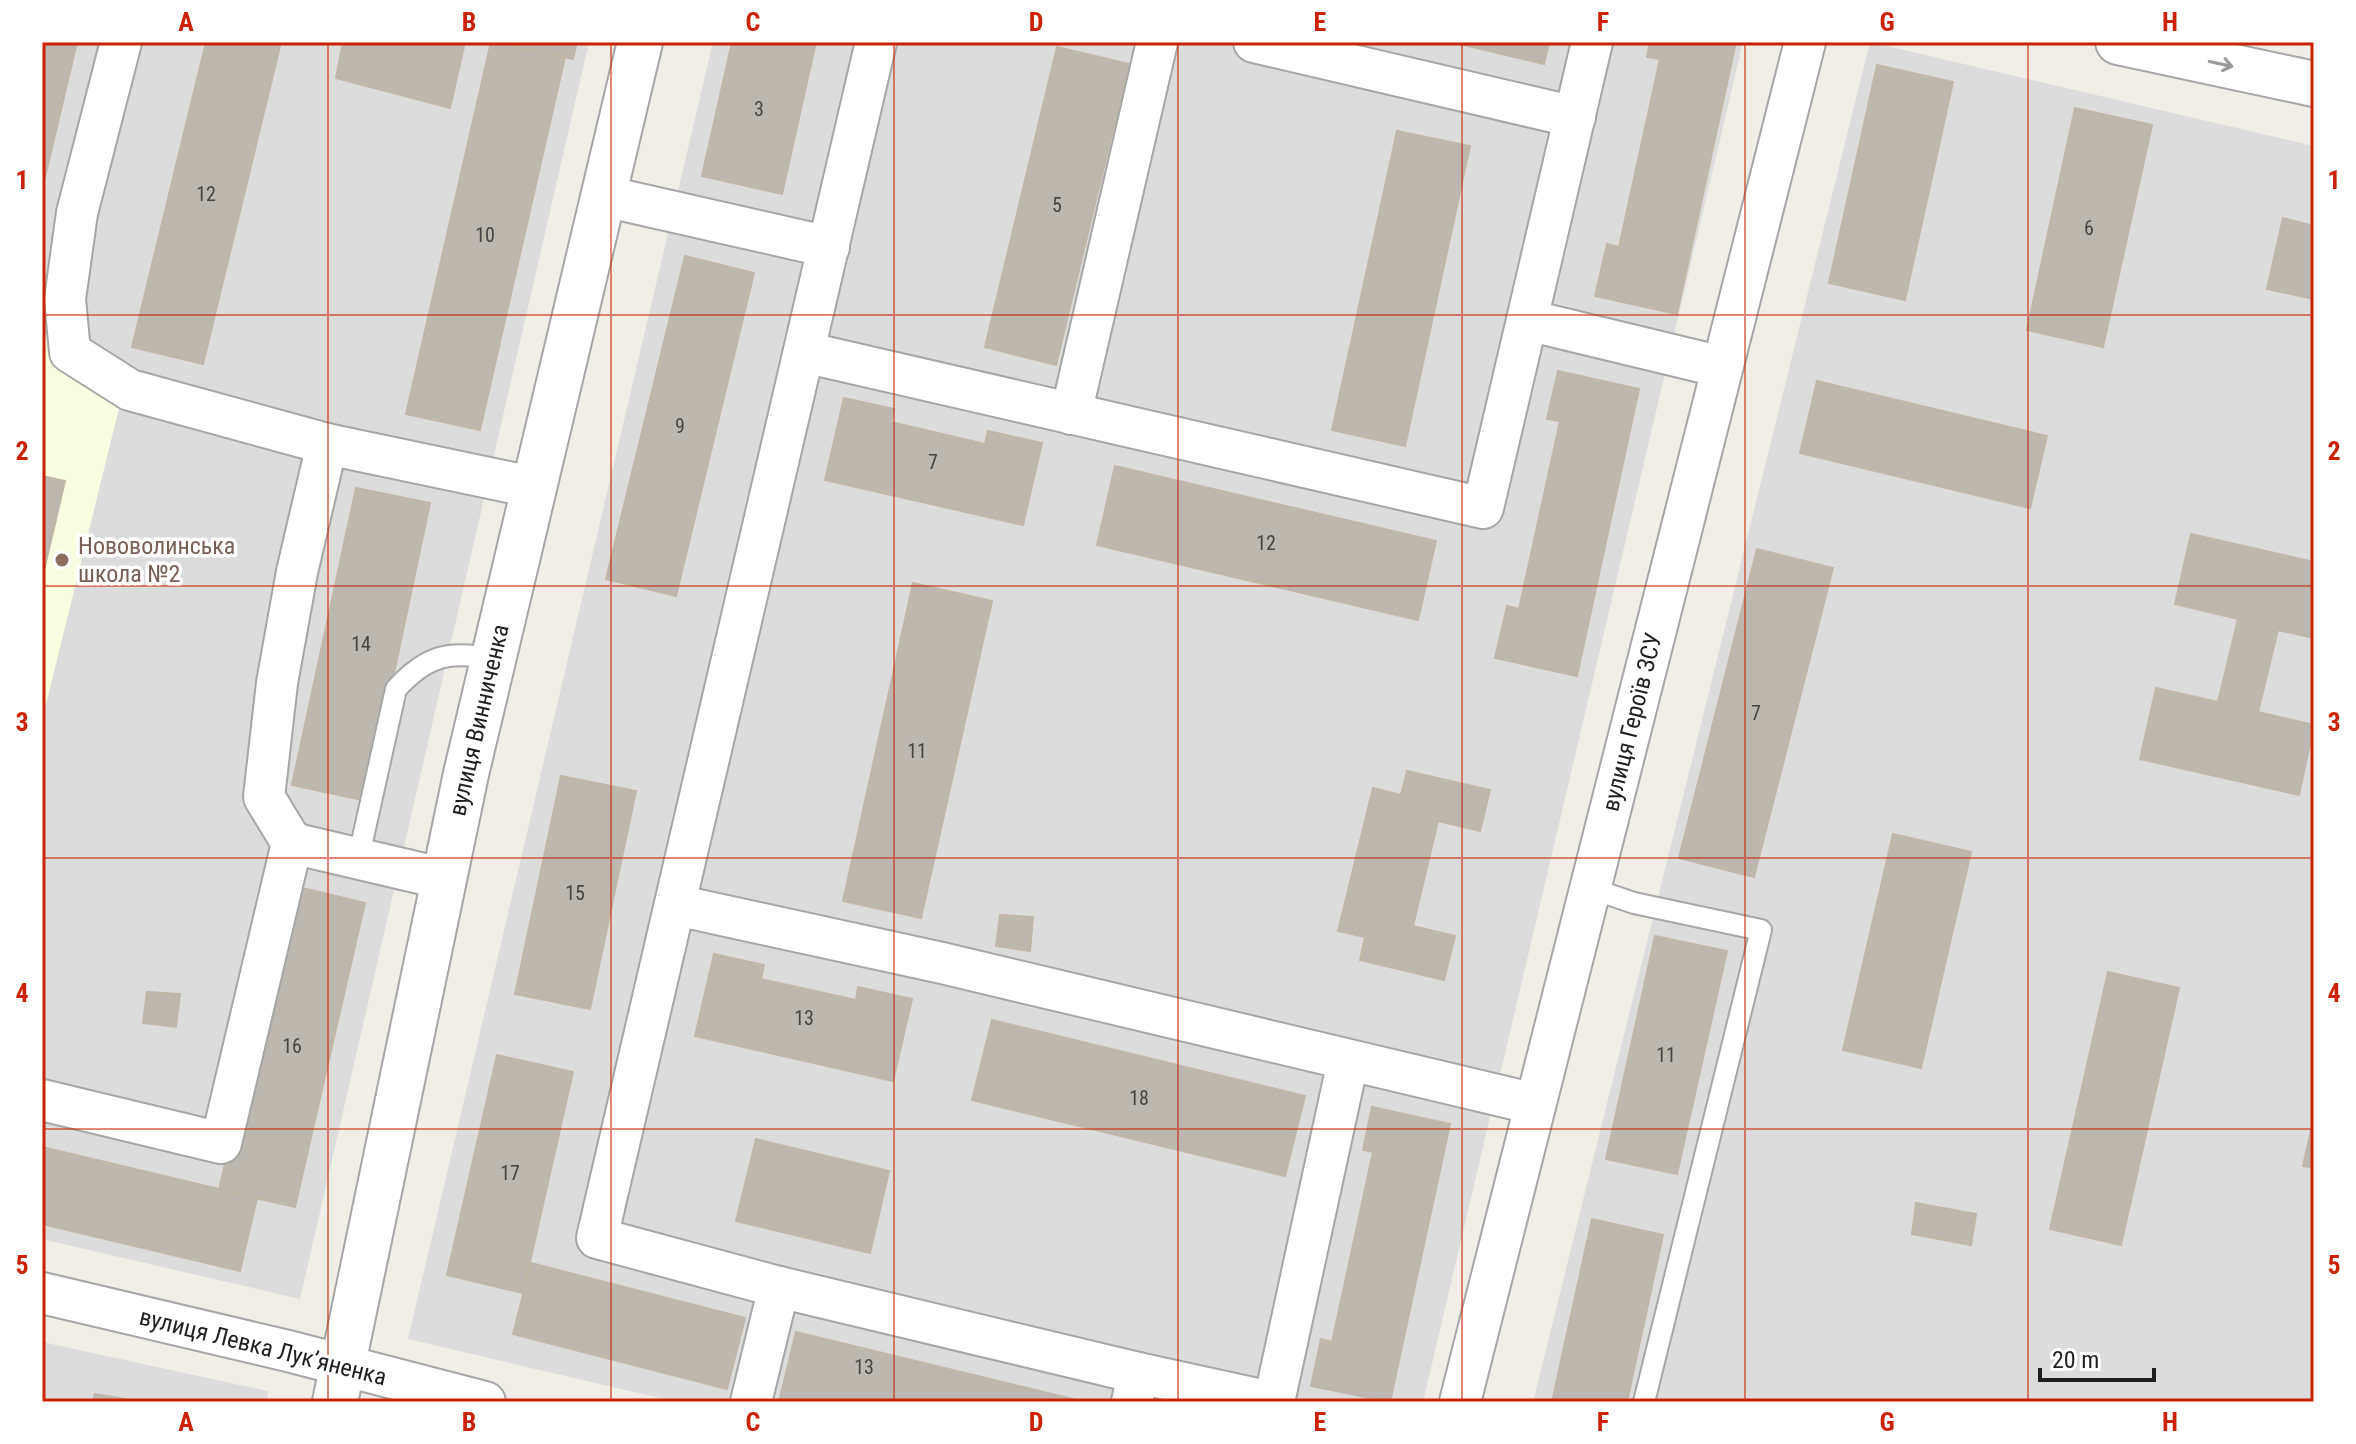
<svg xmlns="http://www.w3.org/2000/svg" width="2356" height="1444" font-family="'Roboto Condensed',sans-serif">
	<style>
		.residential { fill: #dddcdc }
		.education { fill: #fafee0 }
		.building { fill: #bcb7af; stroke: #c1b7a8; stroke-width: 2 }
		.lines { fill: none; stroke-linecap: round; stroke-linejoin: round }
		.service-casing { stroke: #a6a6a6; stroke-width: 24 }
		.minor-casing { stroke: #a6a6a6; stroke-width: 44 }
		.tertiary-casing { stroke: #a6a6a6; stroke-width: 48 }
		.service { stroke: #fff; stroke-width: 20 }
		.minor { stroke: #fff; stroke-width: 40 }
		.tertiary { stroke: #fff; stroke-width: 44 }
		.oneway { stroke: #9a9a9a }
		.grid { fill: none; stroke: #cb2204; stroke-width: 2; stroke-opacity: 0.55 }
		.education-dot { fill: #8d6e63; stroke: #fff; stroke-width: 3 }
		.labels { text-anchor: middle; stroke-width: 7; stroke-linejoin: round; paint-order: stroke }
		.number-label { font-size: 20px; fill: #464543 }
		.education-label { font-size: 24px; fill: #785e54; stroke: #fff; text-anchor: start }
		.street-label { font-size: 24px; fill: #1f1f1f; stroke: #fff }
		.neatline { fill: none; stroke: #cb2204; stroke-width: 3 }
		.grid-label { font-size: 26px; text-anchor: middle; font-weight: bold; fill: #cb2204 }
	</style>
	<rect width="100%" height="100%" fill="#f0eee6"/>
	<g class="residential">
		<polygon points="42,42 589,42 300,1299 42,1239 42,720 121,400 67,342 42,336"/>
		<polygon points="713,42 1743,42 1423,1402 676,1402 408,1339"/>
		<polygon points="1870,42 2314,146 2314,1402 1533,1402"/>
		<polygon points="42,1342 268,1391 266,1402 42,1402"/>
	</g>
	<polygon class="education" points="42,336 67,342 121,400 42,720"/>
	<g class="building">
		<polygon points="42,42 77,42 42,190"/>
		<polygon points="206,42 281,42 203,364 132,347"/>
		<polygon points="343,42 465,42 450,108 336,78"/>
		<polygon points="491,42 565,57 480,430 406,414"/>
		<polygon points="496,42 577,42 573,59"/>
		<polygon points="732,42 816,42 782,194 702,176"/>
		<polygon points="1451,42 1549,42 1544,64"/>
		<polygon points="1650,42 1736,42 1677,314 1595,296 1607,244 1619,247 1660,59 1647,57"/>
		<polygon points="1057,47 1129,64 1056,365 985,347"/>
		<polygon points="1877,65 1953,82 1905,300 1829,283"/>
		<polygon points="2075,108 2152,125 2103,347 2027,330"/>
		<polygon points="1397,131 1470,146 1405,446 1332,430"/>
		<polygon points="2283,218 2314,226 2314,299 2267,289"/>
		<polygon points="685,256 754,273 676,596 606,579"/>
		<polygon points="1558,371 1639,389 1577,676 1495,658 1507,606 1519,609 1560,421 1547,419"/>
		<polygon points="1817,381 2047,436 2030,508 1800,453"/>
		<polygon points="844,398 894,409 891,422 985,444 988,431 1042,443 1023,525 825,480"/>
		<polygon points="1115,466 1436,541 1418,620 1097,545"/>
		<polygon points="42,476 65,481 42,579"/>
		<polygon points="356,488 430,503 367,801 292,785"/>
		<polygon points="2191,534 2314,562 2314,638 2278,630 2258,712 2314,725 2299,795 2140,759 2156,688 2218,702 2238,619 2175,604"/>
		<polygon points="1757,549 1833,568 1754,877 1679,858"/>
		<polygon points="913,583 992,601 921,918 843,901"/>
		<polygon points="1407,771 1490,790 1480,831 1438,821 1413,926 1455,936 1444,980 1360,960 1365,937 1338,931 1373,788 1401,795"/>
		<polygon points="561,776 636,791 590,1009 515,994"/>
		<polygon points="1893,834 1971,852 1921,1068 1843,1050"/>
		<polygon points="290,885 365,903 295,1207 219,1190"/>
		<polygon points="1000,915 1033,917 1030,951 996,946"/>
		<polygon points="1655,936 1727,951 1677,1174 1606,1159"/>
		<polygon points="714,954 764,965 761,979 856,1000 858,987 912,999 893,1081 695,1036"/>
		<polygon points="2108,972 2179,988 2121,1245 2050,1229"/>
		<polygon points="147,992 180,994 176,1027 143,1023"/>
		<polygon points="992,1020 1305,1096 1285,1176 972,1100"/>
		<polygon points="497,1055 573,1072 523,1293 447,1275"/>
		<polygon points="1372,1107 1450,1124 1390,1402 1311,1386 1321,1339 1332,1342 1373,1152 1363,1150"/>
		<polygon points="2314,1117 2314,1168 2303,1166"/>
		<polygon points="756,1139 889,1171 870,1253 736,1221"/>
		<polygon points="42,1147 257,1198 240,1271 42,1224"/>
		<polygon points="1916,1203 1976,1214 1971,1245 1912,1234"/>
		<polygon points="1592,1219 1663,1235 1627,1402 1552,1402"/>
		<polygon points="531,1263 745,1318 727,1389 513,1334"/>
		<polygon points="796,1332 1085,1402 779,1402"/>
		<polygon points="95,1394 142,1402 93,1402"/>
	</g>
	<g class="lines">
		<g class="service-casing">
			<g id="service">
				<path d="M358,860L396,689C427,655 450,650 493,659"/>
				<polyline points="1590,888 1634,903 1761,930 1644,1402"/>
			</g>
		</g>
		<g class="minor-casing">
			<g id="minor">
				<polyline points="121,42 77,213 65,299 70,352 130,390 327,444 532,487"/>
				<polyline points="1254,42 1575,117"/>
				<polyline points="604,196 829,247"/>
				<polyline points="1527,320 1722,367"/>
				<polyline points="804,352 1483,508 1592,42"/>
				<polyline points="1071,414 1157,42"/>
				<polyline points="292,843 445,879"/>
				<polyline points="676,905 942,963 1535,1104"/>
				<polyline points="42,1100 221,1143 292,843 264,797 277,683 297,572 327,444"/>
				<polyline points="779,1287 1138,1373"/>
				<polyline points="42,1293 288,1351 485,1402"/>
				<polyline points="751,1402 779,1287 597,1238 876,42"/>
				<polyline points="1132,1402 1138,1373 1271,1402"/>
				<polyline points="1274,1402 1348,1061"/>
				<polyline points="1460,1402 1805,42"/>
			</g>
		</g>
		<g class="tertiary-casing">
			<g id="tertiary">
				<polyline points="2118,42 2314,84"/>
				<polyline points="335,1402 466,774 640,42"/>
			</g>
		</g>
		<use href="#service" class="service"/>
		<use href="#minor" class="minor"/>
		<use href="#tertiary" class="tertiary"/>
	</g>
	<defs><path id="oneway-shaft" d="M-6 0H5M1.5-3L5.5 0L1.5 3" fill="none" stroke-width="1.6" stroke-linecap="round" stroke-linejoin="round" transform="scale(2)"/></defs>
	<use class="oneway" href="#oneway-shaft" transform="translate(2221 64) rotate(12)"/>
	<path class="grid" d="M328,42V1402M611,42V1402M894,42V1402M1178,42V1402M1462,42V1402M1745,42V1402M2028,42V1402M42,315H2314M42,586H2314M42,858H2314M42,1129H2314"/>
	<circle class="education-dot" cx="62" cy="560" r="8"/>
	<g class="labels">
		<g class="number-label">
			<text x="759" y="116">3</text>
			<text x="206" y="201">12</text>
			<text x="1057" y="212">5</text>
			<text x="2089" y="235">6</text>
			<text x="485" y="242">10</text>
			<text x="680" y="433">9</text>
			<text x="933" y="469">7</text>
			<text x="1266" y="550">12</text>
			<text x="361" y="651">14</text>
			<text x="1756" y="720">7</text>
			<text x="917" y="758">11</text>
			<text x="575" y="900">15</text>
			<text x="804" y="1025">13</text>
			<text x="292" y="1053">16</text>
			<text x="1666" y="1062">11</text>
			<text x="1139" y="1105">18</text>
			<text x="510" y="1180">17</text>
			<text x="864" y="1374">13</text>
		</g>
		<g class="education-label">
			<text x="78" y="554">Нововолинська<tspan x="78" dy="28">школа №2</tspan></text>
		</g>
		<g class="street-label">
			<text transform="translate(479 720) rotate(-77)" y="8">вулиця Винниченка</text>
			<text transform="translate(1632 722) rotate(-76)" y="8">вулиця Героїв ЗСУ</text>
			<text transform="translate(263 1347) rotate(14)" y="8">вулиця Левка Лукʼяненка</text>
		</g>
	</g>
	<rect width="2356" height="1444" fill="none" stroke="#ffffff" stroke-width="88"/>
	<path d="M2040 1368v12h114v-12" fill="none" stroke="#1f1f1f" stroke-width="4"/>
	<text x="2052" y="1368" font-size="24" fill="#1f1f1f" stroke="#ffffff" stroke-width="6" paint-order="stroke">20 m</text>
	<rect x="44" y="44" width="2268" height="1356" class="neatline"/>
	<g class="grid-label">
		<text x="186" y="31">A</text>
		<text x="469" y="31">B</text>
		<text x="753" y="31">C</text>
		<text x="1036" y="31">D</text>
		<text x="1320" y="31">E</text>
		<text x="1603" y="31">F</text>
		<text x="1887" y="31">G</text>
		<text x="2170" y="31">H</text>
		<text x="22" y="189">1</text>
		<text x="2334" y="189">1</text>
		<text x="22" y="460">2</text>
		<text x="2334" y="460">2</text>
		<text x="22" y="731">3</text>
		<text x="2334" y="731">3</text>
		<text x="22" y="1002">4</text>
		<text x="2334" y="1002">4</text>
		<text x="22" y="1274">5</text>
		<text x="2334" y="1274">5</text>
		<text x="186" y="1431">A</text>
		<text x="469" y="1431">B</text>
		<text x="753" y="1431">C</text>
		<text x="1036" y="1431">D</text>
		<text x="1320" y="1431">E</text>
		<text x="1603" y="1431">F</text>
		<text x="1887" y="1431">G</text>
		<text x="2170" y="1431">H</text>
	</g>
</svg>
